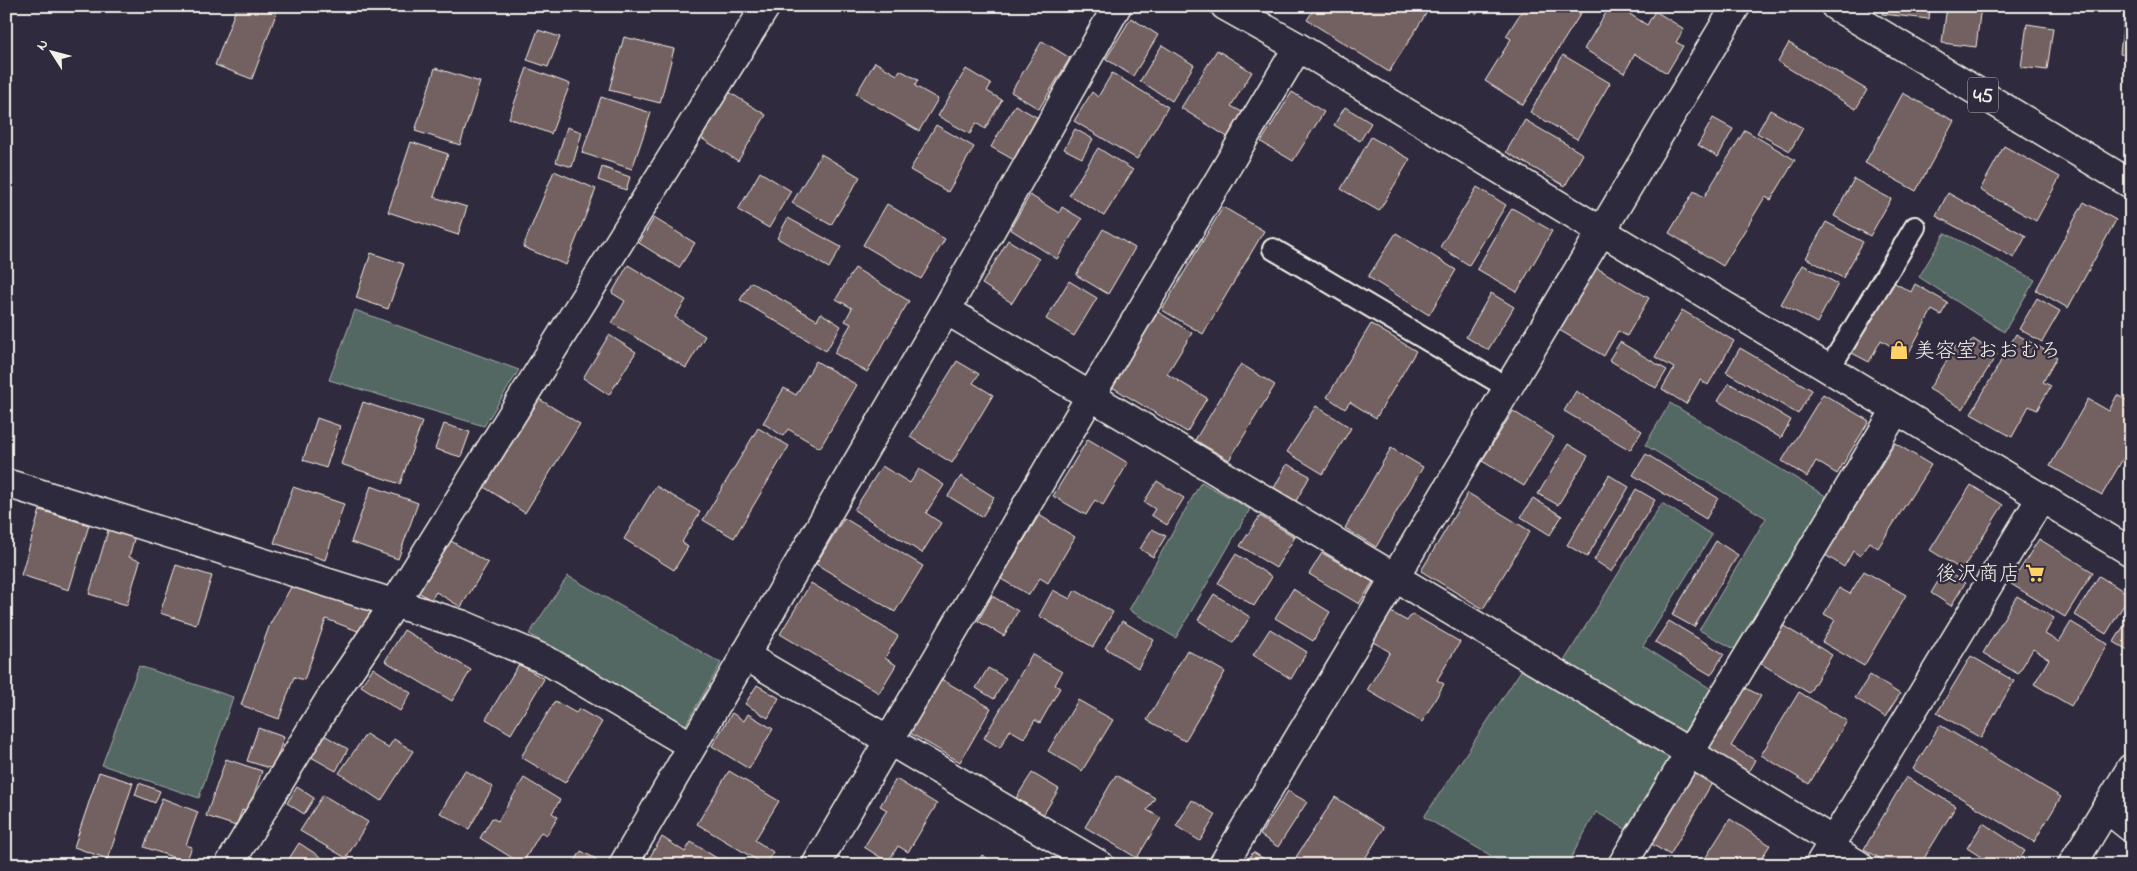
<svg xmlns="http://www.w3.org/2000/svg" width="2137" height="871" font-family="'Indie Flower','Klee One',sans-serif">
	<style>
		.green { fill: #536864; stroke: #a4aca6 }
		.building { fill: #736060; stroke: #f4f1e8 }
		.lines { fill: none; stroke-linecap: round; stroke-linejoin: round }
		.lane-casing { stroke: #f4f1e8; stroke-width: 24 }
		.street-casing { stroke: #f4f1e8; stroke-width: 31 }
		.secondary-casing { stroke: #f4f1e8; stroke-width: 31 }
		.primary-casing { stroke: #f4f1e8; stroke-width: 31 }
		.lane { stroke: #2f2a3d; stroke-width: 20 }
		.street { stroke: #2f2a3d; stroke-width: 28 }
		.secondary { stroke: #2f2a3d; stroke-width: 28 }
		.primary { stroke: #2f2a3d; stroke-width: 28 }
		.labels { text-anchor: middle; stroke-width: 4.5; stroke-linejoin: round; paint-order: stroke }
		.shield { fill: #2f2a3d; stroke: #b9b5b5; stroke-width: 1 }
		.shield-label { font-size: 20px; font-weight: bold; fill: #f4f1e8 }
		.poi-label { font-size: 21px; fill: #f4f1e8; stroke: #2f2a3d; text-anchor: start }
	</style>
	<rect width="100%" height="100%" fill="#2f2a3d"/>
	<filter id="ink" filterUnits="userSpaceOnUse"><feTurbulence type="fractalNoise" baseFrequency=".02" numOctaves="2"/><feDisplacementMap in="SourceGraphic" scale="10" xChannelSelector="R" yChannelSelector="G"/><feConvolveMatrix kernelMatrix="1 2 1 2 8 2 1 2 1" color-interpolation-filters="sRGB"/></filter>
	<g filter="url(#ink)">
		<g class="green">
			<polygon points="1945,233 2035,280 2004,332 1919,277"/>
			<polygon points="355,310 519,370 484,426 329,380"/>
			<polygon points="1670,403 1829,498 1740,652 1699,630 1766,518 1645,445"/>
			<polygon points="1201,482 1250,509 1176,638 1129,610"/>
			<polygon points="1662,503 1712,535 1643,646 1711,689 1682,735 1564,661"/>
			<polygon points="568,576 721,663 685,726 529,634"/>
			<polygon points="139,666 233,697 199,798 102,765"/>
			<polygon points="1522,669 1673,757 1629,831 1596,812 1567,865 1507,865 1424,817"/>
		</g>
		<g class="building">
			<polygon points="237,6 279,6 252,79 215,65"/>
			<polygon points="1316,6 1431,6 1389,72 1307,20"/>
			<polygon points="1465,6 1481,6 1477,14"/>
			<polygon points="1525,6 1571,6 1581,13 1523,105 1485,81 1511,39 1506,36"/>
			<polygon points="1610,6 1617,6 1647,25 1655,11 1684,29 1676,42 1683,46 1667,73 1635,54 1624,73 1584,49"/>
			<polygon points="1883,6 1930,6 1929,19 1882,14"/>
			<polygon points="1947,6 1981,6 1976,47 1942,43"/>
			<polygon points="2125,6 2131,6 2131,56 2120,54"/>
			<polygon points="1131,18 1158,35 1133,76 1106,59"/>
			<polygon points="2027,24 2053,28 2047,70 2021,67"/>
			<polygon points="538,30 560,37 548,67 527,60"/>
			<polygon points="624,37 674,49 660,103 609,90"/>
			<polygon points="1042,41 1070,58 1039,109 1011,92"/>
			<polygon points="1789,43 1867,90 1856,109 1778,62"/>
			<polygon points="1162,45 1194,65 1172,101 1140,81"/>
			<polygon points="1217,50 1252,72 1231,106 1244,113 1229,138 1181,108"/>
			<polygon points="1563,55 1610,83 1577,139 1530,112"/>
			<polygon points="875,62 897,75 900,70 918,80 915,86 938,99 919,131 856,94"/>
			<polygon points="435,68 480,82 460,145 415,131"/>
			<polygon points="527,68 570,84 551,134 509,118"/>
			<polygon points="966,69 991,84 987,91 1002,100 985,129 976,123 970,134 938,116"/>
			<polygon points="1112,73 1168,107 1137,159 1074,121 1092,92 1098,97"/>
			<polygon points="729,92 766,115 738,161 701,138"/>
			<polygon points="1292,92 1324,112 1293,161 1261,142"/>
			<polygon points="1903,93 1954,121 1916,191 1865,163"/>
			<polygon points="601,97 651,113 632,169 582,153"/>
			<polygon points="1015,105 1038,118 1014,160 991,147"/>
			<polygon points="1345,107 1371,123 1360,141 1334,125"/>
			<polygon points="1770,110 1803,128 1790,151 1757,133"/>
			<polygon points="1713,118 1733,129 1718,157 1698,145"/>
			<polygon points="1525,120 1583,154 1565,186 1506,152"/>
			<polygon points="936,125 974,147 948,192 910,170"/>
			<polygon points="567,127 582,132 572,167 556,162"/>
			<polygon points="1075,129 1093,139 1082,158 1064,149"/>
			<polygon points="1745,130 1795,160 1771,200 1765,197 1723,266 1669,233 1694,191 1704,197"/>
			<polygon points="1371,137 1410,159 1379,211 1341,189"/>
			<polygon points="411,142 448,154 434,197 467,207 458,235 388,212"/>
			<polygon points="2004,146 2060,177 2036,221 1980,190"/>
			<polygon points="1098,148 1133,170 1104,216 1069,195"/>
			<polygon points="821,154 860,177 831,225 792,203"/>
			<polygon points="602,167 630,177 626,190 598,180"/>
			<polygon points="554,171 596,189 566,265 523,247"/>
			<polygon points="760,172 791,191 769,228 738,210"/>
			<polygon points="1854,179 1891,199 1870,236 1834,216"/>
			<polygon points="1477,187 1506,205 1469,265 1440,247"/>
			<polygon points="1948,193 2026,236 2014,258 1936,216"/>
			<polygon points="1030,195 1059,213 1062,207 1082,219 1057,259 1010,229"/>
			<polygon points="2084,202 2116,220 2068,308 2036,290"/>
			<polygon points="887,204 945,239 921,279 863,245"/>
			<polygon points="1223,207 1264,231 1203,334 1162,310"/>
			<polygon points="1512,208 1552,231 1517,292 1477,269"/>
			<polygon points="654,218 695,243 679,268 639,243"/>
			<polygon points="788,218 841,247 829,268 777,238"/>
			<polygon points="1826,222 1863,242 1843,278 1806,258"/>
			<polygon points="1103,229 1135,248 1108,294 1076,275"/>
			<polygon points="1396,233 1456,270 1429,315 1368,277"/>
			<polygon points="1008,240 1039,259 1012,303 982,284"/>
			<polygon points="371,253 404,264 388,309 356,298"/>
			<polygon points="628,265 686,300 675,317 705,336 686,368 612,323 625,301 612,293"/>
			<polygon points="1803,265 1838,284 1817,323 1781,304"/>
			<polygon points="1595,267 1649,298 1627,336 1618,331 1604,356 1559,330"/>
			<polygon points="855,268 909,301 867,372 834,353 851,324 845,321 852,308 836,299"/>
			<polygon points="1069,281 1097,298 1074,336 1046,319"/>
			<polygon points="751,282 817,320 821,313 841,326 826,351 740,300"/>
			<polygon points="1893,282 1911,292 1915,284 1948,303 1941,315 1932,310 1907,356 1881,340 1869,362 1852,353"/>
			<polygon points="1491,293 1514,307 1488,350 1466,337"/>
			<polygon points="2037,298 2060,311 2042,342 2019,329"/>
			<polygon points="1682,310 1734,341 1708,385 1700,380 1686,404 1662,389 1674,368 1655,357"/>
			<polygon points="1158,312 1192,333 1167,374 1207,398 1187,432 1112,387"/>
			<polygon points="1371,324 1416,351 1376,418 1350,402 1345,409 1327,397"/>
			<polygon points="2016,334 2057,357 2043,382 2051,386 2037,410 2029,406 2012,437 1971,414"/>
			<polygon points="609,335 636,352 609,395 583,378"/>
			<polygon points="1973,339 1997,354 1963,409 1929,389 1956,346 1965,351"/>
			<polygon points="1620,342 1667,370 1656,388 1609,360"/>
			<polygon points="1740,348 1812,390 1798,414 1726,372"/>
			<polygon points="816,361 857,385 820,448 788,429 783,436 763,423 784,388 796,395"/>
			<polygon points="957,361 979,374 973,383 993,395 952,463 910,437"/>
			<polygon points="1241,364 1275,385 1229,460 1195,440"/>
			<polygon points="1729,383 1791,420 1781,438 1718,401"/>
			<polygon points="1576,391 1642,431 1630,450 1564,411"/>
			<polygon points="1823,394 1869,421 1837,474 1816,461 1807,477 1782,461"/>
			<polygon points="2117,395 2131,403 2131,445 2102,495 2050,466 2088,399 2109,411"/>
			<polygon points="539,399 580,424 525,513 484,487"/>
			<polygon points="363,402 422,422 400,484 341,464"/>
			<polygon points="1316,406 1351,428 1323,474 1287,452"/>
			<polygon points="1513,411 1554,437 1524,486 1482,461"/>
			<polygon points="317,418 340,426 326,468 303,460"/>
			<polygon points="444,424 470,432 461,457 435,449"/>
			<polygon points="758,428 789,446 734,538 703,520"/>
			<polygon points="1088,439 1128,463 1103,505 1095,500 1086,515 1053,496"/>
			<polygon points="1895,443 1931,465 1878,548 1869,542 1860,556 1853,551 1844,567 1819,551 1836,522 1843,527"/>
			<polygon points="1568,444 1588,456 1558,505 1538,494"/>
			<polygon points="1391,448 1423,467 1376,547 1345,528"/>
			<polygon points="1646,454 1718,498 1706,519 1633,475"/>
			<polygon points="1287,464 1310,476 1296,501 1274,488"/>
			<polygon points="882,466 910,483 919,469 944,485 926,513 941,523 922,553 854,510"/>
			<polygon points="1609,475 1629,487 1587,557 1567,545"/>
			<polygon points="961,476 994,497 982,517 948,496"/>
			<polygon points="1157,481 1184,498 1167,525 1151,515 1155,509 1144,502"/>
			<polygon points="1971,485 2003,505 1962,570 1930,550"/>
			<polygon points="371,486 418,503 398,559 351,542"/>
			<polygon points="656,486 700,512 682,542 688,547 674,570 624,539"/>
			<polygon points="293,487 344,504 325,560 274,543"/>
			<polygon points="1636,489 1655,500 1612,572 1594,560"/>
			<polygon points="1468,493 1530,531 1483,609 1421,571"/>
			<polygon points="1533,498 1562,516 1550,535 1521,517"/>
			<polygon points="40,510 89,525 69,590 21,575"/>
			<polygon points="1039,515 1075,537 1048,583 1040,578 1029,595 1001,579"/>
			<polygon points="1260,516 1295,537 1276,568 1240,546"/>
			<polygon points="844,518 923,566 895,612 816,564"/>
			<polygon points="110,524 136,532 129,557 140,561 127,605 89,594"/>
			<polygon points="1152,529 1166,536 1153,557 1140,549"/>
			<polygon points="446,538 488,563 461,607 436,592 431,600 415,590"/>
			<polygon points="2039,539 2093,572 2065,617 2011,584"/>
			<polygon points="1716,541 1738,555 1694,627 1672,615"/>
			<polygon points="1322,553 1373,582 1359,604 1309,574"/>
			<polygon points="1236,554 1272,577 1254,606 1218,583"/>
			<polygon points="176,565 212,576 196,625 160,613"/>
			<polygon points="1945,570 1965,583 1951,606 1931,593"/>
			<polygon points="1864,571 1906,595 1864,666 1822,642 1835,620 1824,614 1839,588 1850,594"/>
			<polygon points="2099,576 2130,595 2106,634 2075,615"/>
			<polygon points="294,582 373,606 363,633 326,619 304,680 294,677 279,719 241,705 270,624"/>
			<polygon points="811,583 898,636 885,658 896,665 879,693 780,634"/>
			<polygon points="1293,589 1330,612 1313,641 1275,618"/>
			<polygon points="1053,590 1070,599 1075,590 1113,612 1093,647 1039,616"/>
			<polygon points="1214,594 1250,617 1233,643 1198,620"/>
			<polygon points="992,596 1018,611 1004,636 978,621"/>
			<polygon points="2017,596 2054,618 2045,634 2059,642 2071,622 2108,644 2071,706 2034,684 2049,659 2033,649 2018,674 1983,653"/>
			<polygon points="1391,612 1407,621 1412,614 1460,642 1437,680 1444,684 1422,722 1367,690 1390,652 1373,642"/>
			<polygon points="2131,614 2131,652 2114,642"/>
			<polygon points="1122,621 1154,640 1138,668 1105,648"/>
			<polygon points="1669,621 1724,654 1711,675 1655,642"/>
			<polygon points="1782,625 1832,655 1809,693 1760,663"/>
			<polygon points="1270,629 1307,652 1291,679 1253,655"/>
			<polygon points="404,630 471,670 452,701 385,661"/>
			<polygon points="1187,650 1225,672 1185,741 1147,720"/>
			<polygon points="1032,654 1062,672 1055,685 1060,688 1040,723 1035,720 1024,738 1010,730 1000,748 984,738"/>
			<polygon points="1971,656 2014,681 1981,738 1937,713"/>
			<polygon points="519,664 544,679 511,734 486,719"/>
			<polygon points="373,668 411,693 400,711 361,686"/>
			<polygon points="988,668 1006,678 994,699 976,688"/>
			<polygon points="1870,675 1900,694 1885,717 1855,698"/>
			<polygon points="941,679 991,708 960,762 910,733"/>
			<polygon points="757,685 779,698 768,718 745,704"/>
			<polygon points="1742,686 1761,696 1731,746 1755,760 1747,774 1705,749"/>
			<polygon points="1799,692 1847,721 1809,784 1761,755"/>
			<polygon points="1078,700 1113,720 1082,771 1048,751"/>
			<polygon points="555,701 576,713 579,709 602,722 565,783 521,757"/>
			<polygon points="732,713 744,721 748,714 773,729 749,769 712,746"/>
			<polygon points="1940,725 2061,797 2034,842 1913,769"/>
			<polygon points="258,728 284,737 273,769 247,761"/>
			<polygon points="366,734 388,748 394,739 413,751 381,801 339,773"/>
			<polygon points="324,735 348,749 336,771 311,757"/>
			<polygon points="226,759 262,771 248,812 242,810 236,826 206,816"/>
			<polygon points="465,770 493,787 469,829 440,813"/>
			<polygon points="729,771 779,801 755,840 773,852 765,865 697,824"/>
			<polygon points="1691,771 1712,783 1670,855 1648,842"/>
			<polygon points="99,772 133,783 108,859 74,847"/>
			<polygon points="1032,773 1059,789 1043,815 1016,798"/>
			<polygon points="1116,775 1155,798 1147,810 1161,818 1137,858 1085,827"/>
			<polygon points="1906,777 1956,806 1920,865 1891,865 1864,849"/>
			<polygon points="524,778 560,800 552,813 558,817 547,835 541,832 522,864 480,838 492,818 498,821"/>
			<polygon points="896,779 937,804 908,852 898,846 888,862 864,847 887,810 880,806"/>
			<polygon points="139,783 160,791 155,803 135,795"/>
			<polygon points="297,787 314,798 304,814 287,803"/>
			<polygon points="1288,791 1307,802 1278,847 1260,835"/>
			<polygon points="323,795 368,822 346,858 300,831"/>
			<polygon points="1335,797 1384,828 1361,865 1307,865 1296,857"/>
			<polygon points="162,798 198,812 186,845 192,847 186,862 144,847"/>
			<polygon points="1192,800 1216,815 1200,841 1176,826"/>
			<polygon points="1730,819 1770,845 1757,865 1701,865"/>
			<polygon points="1983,823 2025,851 2016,865 1993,865 1967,848"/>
			<polygon points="662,837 685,852 691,842 728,865 657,865 648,860"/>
			<polygon points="299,843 333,865 285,865"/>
			<polygon points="581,851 596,859 593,865 573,865"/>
			<polygon points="1253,852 1274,865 1245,865"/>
			<polygon points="982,855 998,865 976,865"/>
			<polygon points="71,857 92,865 69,865"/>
			<polygon points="1434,858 1444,865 1430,865"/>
			<polygon points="481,859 491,865 477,865"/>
			<polygon points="2126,859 2131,863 2131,865 2121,865"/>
		</g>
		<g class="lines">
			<g class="lane-casing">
				<g id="lane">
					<polyline points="1273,249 1508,388"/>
					<polyline points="1829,369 1915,227"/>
				</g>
			</g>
			<g class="street-casing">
				<g id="street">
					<polyline points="946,310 1690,753 1833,841"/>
					<polyline points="6,483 461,624 546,660 692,746"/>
					<polyline points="744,655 1100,865"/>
					<polyline points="2106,808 2131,828"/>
					<polyline points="1829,847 1859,865"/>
					<polyline points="229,865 328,702 395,603 766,6"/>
					<polyline points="623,865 946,310 1117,6"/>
					<polyline points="816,865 1090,397 1298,47"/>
					<polyline points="1223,865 1736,6"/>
					<polyline points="1622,865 1896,410"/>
					<polyline points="1819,865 2041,498"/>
				</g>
			</g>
			<g class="secondary-casing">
				<g id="secondary">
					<polyline points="1225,6 1298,47 2131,552"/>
					<polyline points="2072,865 2131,768"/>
				</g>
			</g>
			<g class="primary-casing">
				<polyline id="primary" points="1835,6 2131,184"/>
			</g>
			<use href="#lane" class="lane"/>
			<use href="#street" class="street"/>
			<use href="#secondary" class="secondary"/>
			<use href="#primary" class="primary"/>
		</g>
	</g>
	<defs>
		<g id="shop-bare" transform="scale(1.5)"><path d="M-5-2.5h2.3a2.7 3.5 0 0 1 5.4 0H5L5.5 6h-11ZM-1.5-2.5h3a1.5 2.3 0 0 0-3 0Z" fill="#ffd166" stroke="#2f2a3d" stroke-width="2.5" paint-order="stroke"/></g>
		<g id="supermarket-bare" transform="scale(1.5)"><path d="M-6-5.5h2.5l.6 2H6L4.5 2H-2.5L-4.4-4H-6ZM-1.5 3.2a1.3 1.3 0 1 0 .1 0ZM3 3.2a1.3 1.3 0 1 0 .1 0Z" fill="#ffd166" stroke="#2f2a3d" stroke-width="2.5" paint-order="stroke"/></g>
	</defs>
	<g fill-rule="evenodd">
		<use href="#shop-bare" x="1899" y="350"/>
		<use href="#supermarket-bare" x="2035" y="573"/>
	</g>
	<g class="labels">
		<rect class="shield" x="1968" y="77.5" width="30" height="35" rx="4"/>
		<g class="shield-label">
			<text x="1983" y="102">45</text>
		</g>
		<g class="poi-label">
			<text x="1914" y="357">美容室おおむろ</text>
			<text x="2020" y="580" text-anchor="end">後沢商店</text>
		</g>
	</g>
	<rect width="2137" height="871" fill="none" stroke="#2f2a3d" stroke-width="25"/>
	<rect x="12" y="12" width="2112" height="846" fill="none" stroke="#f4f1e8" stroke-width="2" filter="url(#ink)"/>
	<g transform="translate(52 52) rotate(306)" stroke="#2f2a3d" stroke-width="4" paint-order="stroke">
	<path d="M0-4L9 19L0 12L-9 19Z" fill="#f4f1e8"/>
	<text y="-8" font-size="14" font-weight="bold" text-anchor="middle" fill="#f4f1e8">N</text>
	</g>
</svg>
